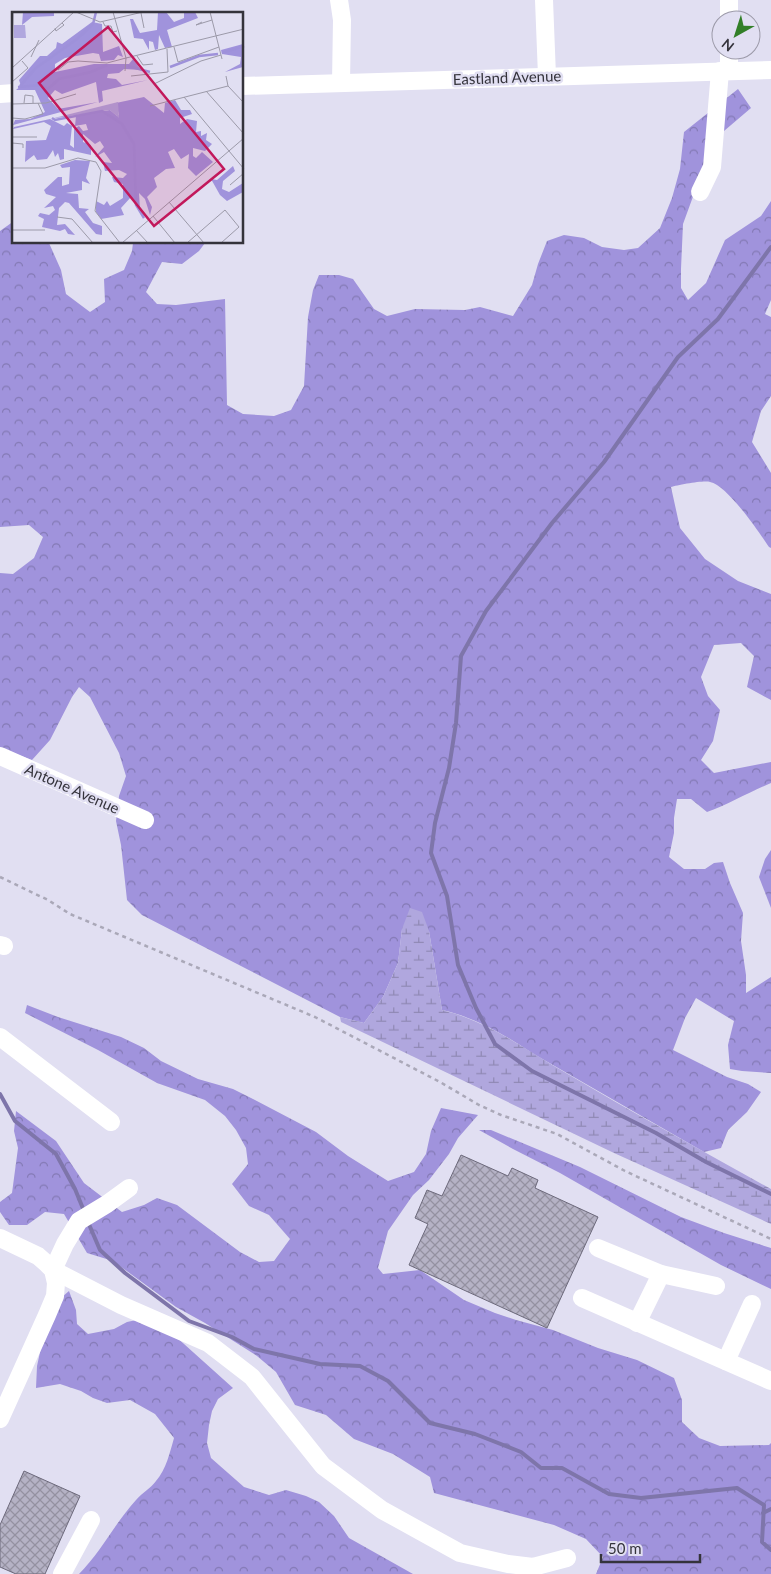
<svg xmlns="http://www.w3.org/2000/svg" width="771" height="1574" font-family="Lato,sans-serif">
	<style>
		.forest { fill: url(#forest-crowns) }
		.wetland { fill: url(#wetland-marsh) }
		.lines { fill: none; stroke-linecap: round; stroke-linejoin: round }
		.stream { stroke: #7e75aa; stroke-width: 4 }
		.building { fill: url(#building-cross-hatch); stroke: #6c697b }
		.path { stroke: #aaa8b8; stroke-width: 2.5; stroke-dasharray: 4 4; stroke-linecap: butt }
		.minor { stroke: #fff; stroke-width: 18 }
		.labels { text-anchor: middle; stroke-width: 5; stroke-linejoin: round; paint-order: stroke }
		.street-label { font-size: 15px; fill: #34333b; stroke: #e1dff2 }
		.inset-river { fill: none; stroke: #9e91da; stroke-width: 2.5 }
		.inset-road { fill: none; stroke: #9c9aa9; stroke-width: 1 }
		.view { fill: #c2185b; fill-opacity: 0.15; stroke: #c2185b; stroke-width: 2.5 }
		.inset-edge { fill: none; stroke: #34333b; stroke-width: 2.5 }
	</style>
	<defs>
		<pattern id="forest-crowns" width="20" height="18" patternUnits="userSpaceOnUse" patternTransform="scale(1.25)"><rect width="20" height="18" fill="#a093dc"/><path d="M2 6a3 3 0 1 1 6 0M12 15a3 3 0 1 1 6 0" fill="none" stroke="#8379b4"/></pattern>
		<pattern id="wetland-marsh" width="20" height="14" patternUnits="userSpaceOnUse" patternTransform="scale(1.25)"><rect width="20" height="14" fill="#b0a7de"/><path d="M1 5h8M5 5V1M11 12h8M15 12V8" fill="none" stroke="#9089b5"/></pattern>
		<pattern id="building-cross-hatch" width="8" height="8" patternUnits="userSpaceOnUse" patternTransform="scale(1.25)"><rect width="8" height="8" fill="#b5b2c5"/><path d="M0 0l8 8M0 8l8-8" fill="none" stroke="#9491a1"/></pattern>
	</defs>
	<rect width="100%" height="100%" fill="#e1dff2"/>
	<g class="forest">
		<path d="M738,89L751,108L724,131L702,172L683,224L681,269V288L688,300L706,283L725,240L761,216L771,201V300L765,314L771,317V396L761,411L752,442L771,473V548L769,547C759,532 727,485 710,482C704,480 678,485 671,487L680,528L705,559L738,581L771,594V700L747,687L754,656L741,643L714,645L701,677L708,696L720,710L713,741L701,760L714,773L771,762V783C749,792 729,804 707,812L691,799H677L674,818V833L669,857L684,869H705L714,863L723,862L730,883L743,913L741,941L746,975V993L771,977V1073L742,1071L730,1069L728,1045L734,1021L696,998L685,1018L673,1050L727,1077L748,1084L761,1092L747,1112L728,1130L721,1148L704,1152L532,1053C505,1035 474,1017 442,1010L429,931L402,929L398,963L383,997L364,1023L340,1017L142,915L127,900L121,845L116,821L119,796L126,776L119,753L90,697L79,687L72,697L50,740L32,760L0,748V573L13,574L34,558L43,537L29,525L0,527V231L14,221V242L49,243L61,270L66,294L90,312L105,302L104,279L124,270L132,251L133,243H205L199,251L182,264L162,262L146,292L157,304L176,305L225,299L227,405L243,414L274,416L291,410L304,386L308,317L313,290L319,275H339L353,279L374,309L387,316L415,309L465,310L480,307L513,316L532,285L538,264L547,241L564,235L584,238L602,247L624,250L638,248L660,228L672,198L680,169L684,132Z"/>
		<polygon points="771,850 771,908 759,877 765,859"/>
		<polygon points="27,1005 58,1017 121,1037 144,1048 161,1061 198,1079 233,1089 251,1098 316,1132 348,1156 388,1181 414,1172 426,1154 431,1131 441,1108 478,1115 458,1138 449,1154 429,1180 413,1195 388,1231 378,1268 383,1274 420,1270 464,1300 495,1313 516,1320 553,1330 598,1348 637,1360 674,1378 682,1400 682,1422 699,1438 720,1446 769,1445 771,1443 771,1574 596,1574 603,1557 586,1539 554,1525 434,1493 430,1477 393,1454 354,1439 326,1415 295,1405 276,1372 257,1356 205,1323 176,1307 113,1261 87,1253 64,1214 45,1212 27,1225 9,1225 0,1212 0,1202 12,1193 18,1148 14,1131 16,1111 56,1141 84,1183 122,1212 144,1205 157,1198 177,1205 240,1252 259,1262 274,1261 290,1239 269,1215 249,1206 232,1184 248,1164 246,1148 236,1130 225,1116 205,1100 157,1083 98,1050 25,1013"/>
		<polygon points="479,1130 491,1130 580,1167 681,1217 724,1233 771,1248 771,1289 721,1265 560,1173 513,1149"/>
		<path d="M69,1291L76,1310L77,1324L88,1334L114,1329L127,1322L141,1319L174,1335L233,1388L218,1399L212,1411L209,1425L207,1443L211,1458L244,1487L269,1495L286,1490L306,1496L319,1502L334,1516L349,1538L413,1574H79C101,1552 115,1523 136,1500C142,1493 151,1488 156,1481C166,1470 170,1452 174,1438L155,1414L130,1400L107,1403L93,1398L81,1391L60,1384L36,1388L37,1366L42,1343L62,1297Z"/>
	</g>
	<path class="wetland" d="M410,908L422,912L429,931L442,1010C488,1021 526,1050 566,1073C634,1113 702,1151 771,1189V1224L614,1153L341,1022L340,1017L364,1023L383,997L398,963L402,929Z"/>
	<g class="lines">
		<g class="stream">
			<polyline points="771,247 718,319 678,357 604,462 552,523 486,611 461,656 456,723 449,768 435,823 431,853 447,896 458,965 476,1008 495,1044 532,1071 656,1133 706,1162 771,1194"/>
			<polyline points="0,1094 15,1121 56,1154 75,1189 84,1211"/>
			<polyline points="88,1222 100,1250 125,1273 189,1321 232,1337 254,1349 320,1364 360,1366 388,1381 430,1423 475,1434 521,1452 541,1468 562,1468 609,1494 641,1498 737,1488 764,1505 762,1542 771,1550"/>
			<polyline points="763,1513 771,1509"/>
		</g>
	</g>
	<g class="building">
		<polygon points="461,1155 508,1176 512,1168 538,1180 535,1188 598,1217 547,1328 409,1265 428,1224 415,1218 427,1190 442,1196"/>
		<polygon points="24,1471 80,1496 45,1574 16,1574 0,1567 0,1525"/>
	</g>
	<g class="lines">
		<polyline class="path" points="0,877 48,900 70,914 315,1017 440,1082 479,1105 501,1115 557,1134 625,1171 771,1239"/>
		<g class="minor">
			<polyline points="339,0 342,20 341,83"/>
			<polyline points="544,0 547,76"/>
			<polyline points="729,0 729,20"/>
			<polyline points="729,71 729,50"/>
			<polyline points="242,86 771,70"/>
			<polyline points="0,94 14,93"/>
			<polyline points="700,192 712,167 720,71"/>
			<polyline points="0,756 145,820"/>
			<polyline points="0,945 4,946"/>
			<polyline points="0,1037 111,1122"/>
			<polyline points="129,1188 107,1204 79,1221 65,1244 53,1270 121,1305 208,1343 252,1377 323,1466 382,1510 460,1553 508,1564 533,1567 567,1558"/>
			<polyline points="0,1238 38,1256 46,1263 53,1270 56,1283 55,1296 47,1315 0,1419"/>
			<polyline points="598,1248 661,1274 716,1286"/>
			<polyline points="582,1298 771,1381"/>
			<polyline points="637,1323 661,1274"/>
			<polyline points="726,1361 752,1304"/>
			<polyline points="62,1574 91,1520"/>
		</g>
	</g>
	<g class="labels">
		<g class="street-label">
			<text transform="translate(507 78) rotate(-2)" y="5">Eastland Avenue</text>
			<text transform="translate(72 789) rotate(24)" y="5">Antone Avenue</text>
		</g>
	</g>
	<g transform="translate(12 12)">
		<rect width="231" height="231" fill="#e1dff2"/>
		<path d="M2,13H13L14,26H2Z" fill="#b0a7de"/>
		<path d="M11,0H42V4L20,5L10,13ZM146,0H154L162,10L172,6V0H183L186,6L155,18L160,35L153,36L147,23L146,37L143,38L141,30L137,29V38L131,27L122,26L118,7H121L128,21L145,18ZM80,10L90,12L91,40L107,34L111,45L106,43L102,48L89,49L87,42L81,41L53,46L43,52V60L82,52H117L121,47L129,58L112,57L107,61L96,62L95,66L104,67L110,73L136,68L90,79L91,89L87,91L84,70L50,82L43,78L36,86L46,97L86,90L1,113L3,108L18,107L33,100L23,78H4L9,74L7,68L28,44H35L44,36L45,30L50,32ZM231,32V55L213,60L228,52L229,45L210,42L209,38ZM132,85L152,101L153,91L163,88L169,98H178L180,102L168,106V112L175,107L185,109L184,120L189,119V124L195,121L194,128L200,132L193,139L181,136V144L184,146L190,140L201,150L184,164L176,156L177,142L169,147L162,137L156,140L163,156L154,157L142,166L145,175L135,185L140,195L138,203L133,187L127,181L128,198L132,207L119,185L109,196L112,203L89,207L84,200V189L92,193L95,189L98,194L111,186V172L102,170L100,165L111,166L115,162L107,158L93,159L91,150L100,151L92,140L83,145L92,135L88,129L83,132L71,122V130L79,133V143L52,137V147L48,148L46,141L43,145L41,138L35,147L25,148L22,143L13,150L14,129L34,128L39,114L32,110L1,117L2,115L38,107L52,114L55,111L60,114L58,133L62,136V117L67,114L71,119L76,118L74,112L63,114L64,104L98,98L105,104L107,103L104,91ZM63,148L78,149L74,166L78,172L70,169V178L54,181L66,182L67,196L77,197L73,200L81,211L90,214V223L84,222L57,191L53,190L47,196L45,213L53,212L63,223L56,222L53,217L48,219L30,215L32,207L26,204L28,201L37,203L43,198L41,194L32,196L44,185L34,182L32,178L46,165H50V174L57,172L58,155L50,156L48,153ZM221,154L223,159L211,169L210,177L217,180L231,171V180L215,189L208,183L199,167L205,168Z" fill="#a093dc"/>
		<path d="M106,90L107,106L98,98L38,107Z" fill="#b0a7de"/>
		<path class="inset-river" d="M210,41L232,34M116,54L138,60M158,55L187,44L206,42M8,74L24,56L65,27L81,12L84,0M6,75L29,73L36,77L47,67L79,60L95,53M40,106L43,108L90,99L110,112L122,132L124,193L132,206"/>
		<path class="inset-road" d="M64,0L88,10L131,0M101,0L114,46L232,17M198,0L210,47M129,1L132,16M91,10L93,14H99L101,20L105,19M190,10L184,13L200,8M43,16L44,19L52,13L50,11M162,35L166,50L207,35M125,44L131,53L141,52M19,45L27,28M0,48L1,0M0,56L62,0M46,58L56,50L66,49L95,51L114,46L113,59M119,64L156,60L155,37M214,64L216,74L232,91M0,70L16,56L10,49M142,72L189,49L209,43M194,79L232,122M172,85L232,157M12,91L13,83L21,84V91M0,92L34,91L64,82M138,94L216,74M0,106L13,107L31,102L26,91M0,125H25M0,131L11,132V136M0,156H33L66,146L84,150L89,159L83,199L108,231M218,173L232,161M157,190L192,231M141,204L163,231M45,205L60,207L81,231M0,218H33M124,218L136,231M110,231L232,126M175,231L213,198L227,215L209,231"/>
		<path class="view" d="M96,15L212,157L142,214L27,71Z"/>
		<rect width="231" height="231" class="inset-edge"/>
	</g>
	<g transform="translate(736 35) rotate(219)"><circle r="24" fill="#e1dff2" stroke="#9c9aa9"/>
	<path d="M0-4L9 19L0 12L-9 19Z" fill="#327f28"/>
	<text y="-8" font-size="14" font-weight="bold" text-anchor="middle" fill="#34333b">N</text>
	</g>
	<path d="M601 1554v8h99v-8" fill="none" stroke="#34333b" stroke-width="2.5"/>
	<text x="608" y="1554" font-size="15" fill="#34333b" stroke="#e1dff2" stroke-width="4" paint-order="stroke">50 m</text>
</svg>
